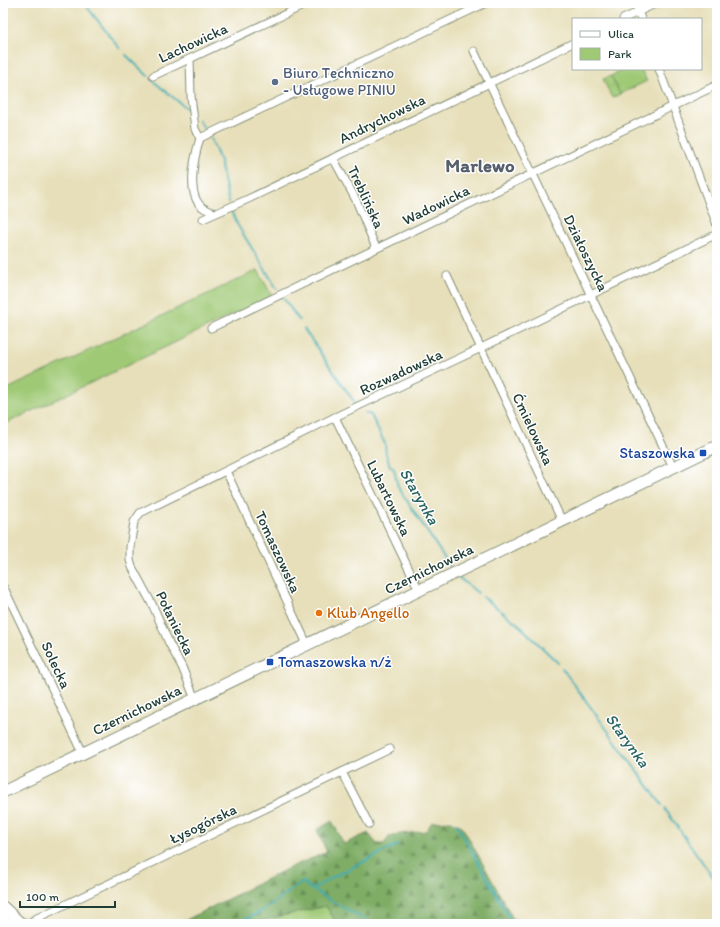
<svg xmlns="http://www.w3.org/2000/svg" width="720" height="927" font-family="Itim,sans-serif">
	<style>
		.green { fill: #9fc975; stroke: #5f8354 }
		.forest { fill: url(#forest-firs); stroke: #4f754d }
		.park { fill: url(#park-crowns); stroke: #5f8354 }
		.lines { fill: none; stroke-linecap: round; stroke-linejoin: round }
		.stream { stroke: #3cadb5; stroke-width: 2 }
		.street-casing { stroke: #838e76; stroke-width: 9 }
		.secondary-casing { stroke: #838e76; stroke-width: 13 }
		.street { stroke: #fff; stroke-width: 7 }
		.secondary { stroke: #fff; stroke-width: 11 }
		.service-dot { fill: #5c6f8a; stroke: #fff; stroke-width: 1.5 }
		.transit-dot { fill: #1a4fb4; stroke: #fff; stroke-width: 1.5 }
		.food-dot { fill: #e8710a; stroke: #fff; stroke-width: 1.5 }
		.labels { text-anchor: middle; stroke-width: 3; stroke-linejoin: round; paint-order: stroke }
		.street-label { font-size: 15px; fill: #1f3d34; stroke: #fff }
		.service-label { font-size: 15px; fill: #4e5e75; stroke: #fff; text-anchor: start }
		.transit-label { font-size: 15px; fill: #164399; stroke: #fff; text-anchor: end }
		.food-label { font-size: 15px; fill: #c56008; stroke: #fff; text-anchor: start }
		.water-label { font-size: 16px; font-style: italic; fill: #296461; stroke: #fff }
		.district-label { font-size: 19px; font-weight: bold; fill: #57606d; stroke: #fff }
	</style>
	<defs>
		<pattern id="forest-firs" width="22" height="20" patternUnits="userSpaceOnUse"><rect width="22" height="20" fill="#7fad66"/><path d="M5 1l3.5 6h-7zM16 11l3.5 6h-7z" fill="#678e55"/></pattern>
		<pattern id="park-crowns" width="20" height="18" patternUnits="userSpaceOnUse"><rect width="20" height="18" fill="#9fc975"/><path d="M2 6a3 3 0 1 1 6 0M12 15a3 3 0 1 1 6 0" fill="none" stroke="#81a461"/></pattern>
	</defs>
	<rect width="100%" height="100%" fill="#fff"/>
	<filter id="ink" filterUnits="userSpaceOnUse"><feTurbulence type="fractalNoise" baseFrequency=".025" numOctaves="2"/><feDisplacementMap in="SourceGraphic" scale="8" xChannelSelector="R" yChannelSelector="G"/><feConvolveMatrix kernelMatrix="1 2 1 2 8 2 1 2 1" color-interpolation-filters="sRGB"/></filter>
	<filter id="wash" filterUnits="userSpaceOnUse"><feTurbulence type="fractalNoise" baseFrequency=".012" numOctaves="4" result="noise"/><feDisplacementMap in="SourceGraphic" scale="16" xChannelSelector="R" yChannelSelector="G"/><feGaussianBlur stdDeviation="0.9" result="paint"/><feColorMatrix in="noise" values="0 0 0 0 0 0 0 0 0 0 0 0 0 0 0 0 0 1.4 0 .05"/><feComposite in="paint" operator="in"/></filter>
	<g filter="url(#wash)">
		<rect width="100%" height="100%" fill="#e7dfb9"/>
		<g class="green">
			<polygon points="625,69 641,69 647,81 620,94 611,76"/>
			<polygon points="258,270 272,296 3,425 3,391"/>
			<polygon points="326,906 337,924 246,924"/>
		</g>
		<polygon class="forest" points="332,821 344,844 368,833 377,844 384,844 389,837 394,835 426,831 432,822 451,821 462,826 516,924 337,924 326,906 246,924 178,924 291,867 327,852 317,830"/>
		<polygon class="park" points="611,76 620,94 612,98 603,79"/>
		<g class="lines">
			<g class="stream">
				<polyline points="84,3 120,49"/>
				<polyline points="126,55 148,76"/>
				<polyline points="152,80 191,112"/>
				<polyline points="198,119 206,131"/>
				<polyline points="211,139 220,161 229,203"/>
				<polyline points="231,211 237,224 277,289"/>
				<polyline points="282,296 299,320"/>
				<polyline points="304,329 355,403"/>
				<polyline points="365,413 371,415 385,444 386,454 390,466 394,469 398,487 451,568"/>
				<polyline points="458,577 478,593"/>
				<polyline points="483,597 518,624 558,663"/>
				<polyline points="562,668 662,805"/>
				<polyline points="665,809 717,883"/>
				<polyline points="456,823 513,924"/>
				<polyline points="313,889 335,876 397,845"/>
				<path d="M231,924C249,919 268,908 283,896C290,892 296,885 303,882L308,887L372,924"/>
			</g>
		</g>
	</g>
	<g filter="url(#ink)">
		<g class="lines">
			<g class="street-casing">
				<g id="street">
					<polyline points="635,3 641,19"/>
					<polyline points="623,19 657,3"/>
					<polyline points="474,51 673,467"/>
					<polyline points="190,59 191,96 195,129 200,138"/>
					<polyline points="659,69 717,225"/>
					<polyline points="153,76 309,3"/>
					<polyline points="200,138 486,3"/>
					<path d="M200,138C195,155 187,189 199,204C203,209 209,211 215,213"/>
					<polyline points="333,158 356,200 376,248"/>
					<polyline points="203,219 246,200 573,43"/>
					<polyline points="447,276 562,521"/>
					<polyline points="211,328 717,85"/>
					<polyline points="335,417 419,590"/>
					<polyline points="226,471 307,644"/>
					<polyline points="4,588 83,753"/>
					<polyline points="195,699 182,667 169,643 153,606 132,567 130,560 130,547 134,522 140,513 335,417 481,348 717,234"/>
					<polyline points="342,772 369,824"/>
					<polyline points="28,924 35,919 390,749"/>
				</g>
			</g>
			<g class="secondary-casing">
				<g id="secondary">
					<polyline points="3,792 717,446"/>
					<polyline points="3,907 21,924"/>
				</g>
			</g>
			<use href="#street" class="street"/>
			<use href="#secondary" class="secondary"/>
		</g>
	</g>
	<circle class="service-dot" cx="275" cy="82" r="4"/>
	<g class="transit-dot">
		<rect x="699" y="449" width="8" height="8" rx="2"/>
		<rect x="266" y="658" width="8" height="8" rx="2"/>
	</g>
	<circle class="food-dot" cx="319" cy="613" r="4"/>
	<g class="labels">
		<g class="street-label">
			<text transform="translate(193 43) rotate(-25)" y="5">Lachowicka</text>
			<text transform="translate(382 119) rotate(-26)" y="5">Andrychowska</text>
			<text transform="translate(366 197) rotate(65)" y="5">Treblińska</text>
			<text transform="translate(436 205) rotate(-26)" y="5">Wadowicka</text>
			<text transform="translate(586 253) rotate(64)" y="5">Działoszycka</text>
			<text transform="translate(401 372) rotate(-25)" y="5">Rozwadowska</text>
			<text transform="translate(533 429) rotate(65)" y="5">Ćmielowska</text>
			<text transform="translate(389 498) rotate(64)" y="5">Lubartowska</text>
			<text transform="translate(278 552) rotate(65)" y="5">Tomaszowska</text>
			<text transform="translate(429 569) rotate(-26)" y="5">Czernichowska</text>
			<text transform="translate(175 623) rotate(64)" y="5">Połaniecka</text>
			<text transform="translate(56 665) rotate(65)" y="5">Solecka</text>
			<text transform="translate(137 710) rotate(-26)" y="5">Czernichowska</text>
			<text transform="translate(203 824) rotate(-26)" y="5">Łysogórska</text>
		</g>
		<g class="service-label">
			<text x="283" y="78">Biuro Techniczno<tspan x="283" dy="17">- Usługowe PINIU</tspan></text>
		</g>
		<g class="transit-label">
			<text x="695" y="458">Staszowska</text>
			<text x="278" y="667" text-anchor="start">Tomaszowska n/ż</text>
		</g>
		<g class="food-label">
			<text x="327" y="618">Klub Angello</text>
		</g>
		<g class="water-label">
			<text transform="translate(420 496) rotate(60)" y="6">Starynka</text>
			<text transform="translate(628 740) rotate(54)" y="6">Starynka</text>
		</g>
		<g class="district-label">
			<text x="480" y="172">Marlewo</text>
		</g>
	</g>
	<rect width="720" height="927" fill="none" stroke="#fff" stroke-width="16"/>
	<rect x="572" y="18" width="130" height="52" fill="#ffffff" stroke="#a5b1ae"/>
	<rect x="580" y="31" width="20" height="6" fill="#ffffff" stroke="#a5b1ae"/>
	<text x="608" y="38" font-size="12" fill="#1f3d34">Ulica</text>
	<rect x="580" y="48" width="20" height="12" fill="#9fc975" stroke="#a5b1ae"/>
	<text x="608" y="58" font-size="12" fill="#1f3d34">Park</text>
	<path d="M20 901v6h95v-6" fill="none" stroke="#1f3d34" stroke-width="2"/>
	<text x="26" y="901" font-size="12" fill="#1f3d34" stroke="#ffffff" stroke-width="3" paint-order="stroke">100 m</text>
</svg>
